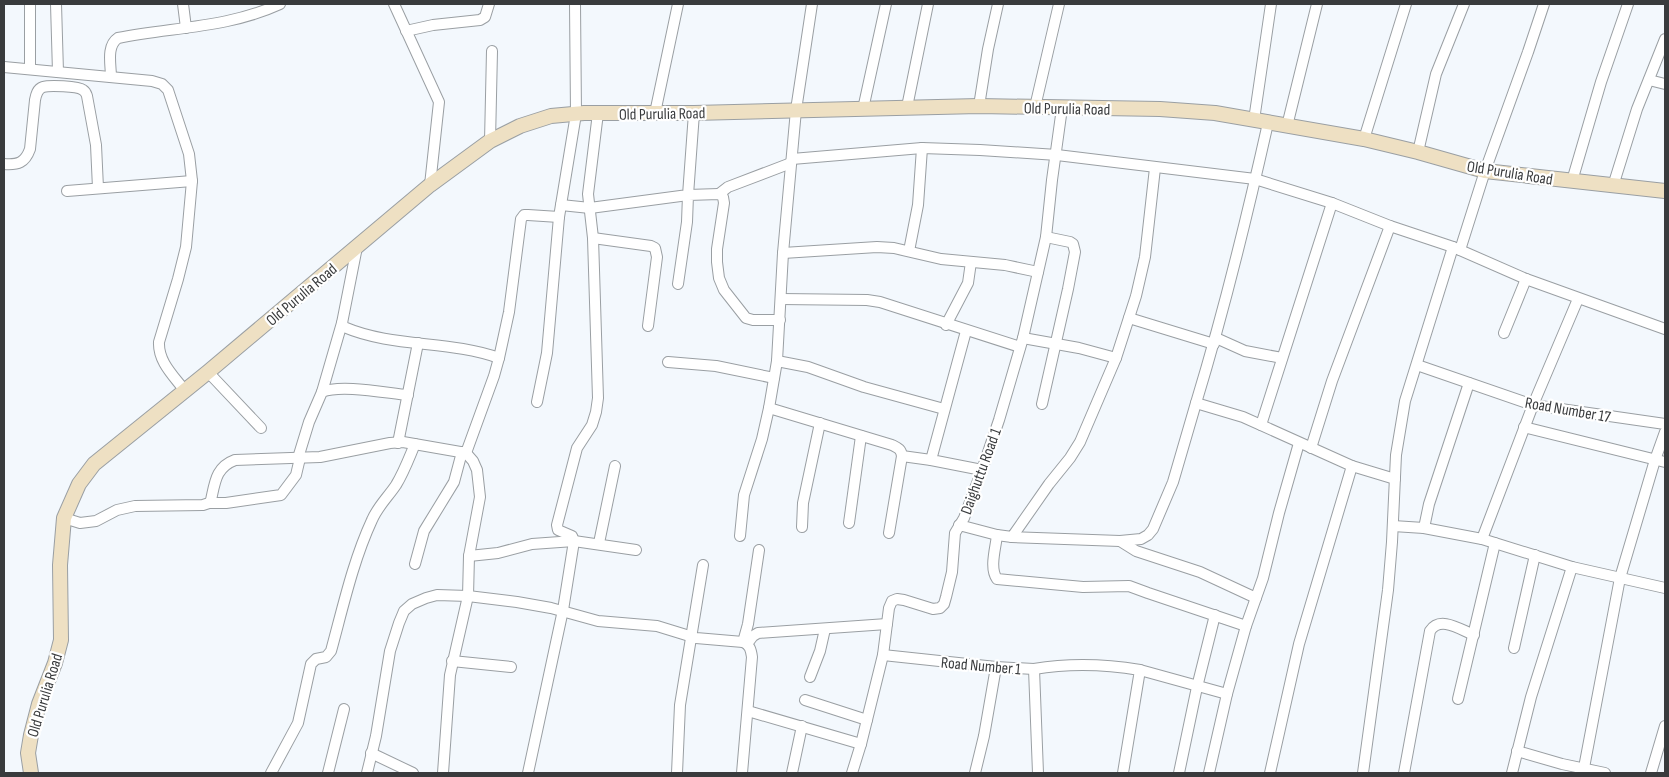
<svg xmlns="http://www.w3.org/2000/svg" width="1669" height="777" font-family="'Sofia Sans Condensed',sans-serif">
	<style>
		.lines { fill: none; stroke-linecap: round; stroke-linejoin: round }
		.minor-casing { stroke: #9a9fa3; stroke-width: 12 }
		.secondary-casing { stroke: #9a9fa3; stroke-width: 16 }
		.minor { stroke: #fff; stroke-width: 10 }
		.secondary { stroke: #eee0c3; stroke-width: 14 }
		.labels { text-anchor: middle; stroke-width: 4.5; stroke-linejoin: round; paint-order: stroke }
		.street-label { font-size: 16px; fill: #393b3d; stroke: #fff }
	</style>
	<rect width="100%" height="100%" fill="#f3f8fd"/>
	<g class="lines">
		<g class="minor-casing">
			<g id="minor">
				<polyline points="30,4 30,69"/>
				<polyline points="56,4 58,72"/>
				<polyline points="183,4 186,28"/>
				<polyline points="394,4 439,102 430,185"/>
				<polyline points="406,31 433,25 480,20 485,17 489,4"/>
				<path d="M4,67L152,81L162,84L168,90L189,154L192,181L186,247L178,279L159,342C158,362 174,376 185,391"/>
				<path d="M111,77C111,65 106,46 118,38C173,27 228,28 280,4"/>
				<polyline points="1649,80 1665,84"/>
				<polyline points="979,106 988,49 998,4"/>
				<polyline points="907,107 928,4"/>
				<polyline points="1035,107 1059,4"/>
				<polyline points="863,109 886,4"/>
				<polyline points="655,113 678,4"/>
				<polyline points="1254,120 1271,4"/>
				<path d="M1268,123C1247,217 1224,311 1196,403L1243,417L1352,466L1299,644L1270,773"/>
				<polyline points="1287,126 1317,4"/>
				<polyline points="1364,139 1406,4"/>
				<polyline points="490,141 492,51"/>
				<polyline points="1418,152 1436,74 1464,4"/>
				<path d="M4,164C18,165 25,163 30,149L35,100C36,95 37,89 43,87C49,85 78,86 83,90C86,92 86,93 87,96L96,145L98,188"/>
				<polyline points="1572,181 1601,82 1628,4"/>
				<polyline points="1613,186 1637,109 1665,39"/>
				<polyline points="67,191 192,181"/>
				<polyline points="719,194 728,187 791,163 792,159 922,148 980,150 1057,155 1255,179 1332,203 1390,226 1453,247 1526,279 1665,329"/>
				<polyline points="561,205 590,208 688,195 694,113"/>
				<polyline points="593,238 651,246 655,248 657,257 648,326"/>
				<path d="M357,247L343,318L342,323L344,327C393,348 449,340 499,358"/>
				<polyline points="1460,250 1485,171 1528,52 1544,4"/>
				<polyline points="909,251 918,205 922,148"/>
				<polyline points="783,253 877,247 894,248 941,259 1005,265 1038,272"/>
				<polyline points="678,284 687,222 688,195 719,194 723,197 724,203 717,249 717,262 719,278 724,290 746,318 753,320 780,320"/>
				<polyline points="781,299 867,300 880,302 1020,347"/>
				<polyline points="1129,318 1214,344"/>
				<polyline points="946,325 968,283 971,262"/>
				<polyline points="966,331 931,460 982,470"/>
				<polyline points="1504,333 1526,279"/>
				<polyline points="1023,338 1079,348 1116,358"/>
				<polyline points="1216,338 1245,351 1282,358"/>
				<polyline points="777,361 808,367 864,387 944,409"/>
				<polyline points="668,362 716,366 774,378"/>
				<polyline points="1417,365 1533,405 1665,424"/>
				<polyline points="208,372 261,428"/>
				<polyline points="322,392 342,323"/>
				<polyline points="537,402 547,353 559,217 576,114 575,4"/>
				<polyline points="1042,404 1068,289 1075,252 1073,244 1070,242 1046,237"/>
				<path d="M769,408L892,445C898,448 901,449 902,456L889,533"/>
				<polyline points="1261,425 1332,203"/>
				<polyline points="1524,427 1665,462"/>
				<polyline points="398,443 418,343"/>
				<polyline points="1311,448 1332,381 1390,226"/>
				<polyline points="466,453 494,376 499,358 509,312 521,219 524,215 528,215 559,217"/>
				<polyline points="902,456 931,460"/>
				<path d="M298,458L309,422L322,392C341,384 386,393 408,395"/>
				<polyline points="1352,466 1395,479"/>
				<polyline points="209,503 226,503 281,495 296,475 300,458"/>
				<path d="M64,518L80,523L96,521L117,510L135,506L203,505L209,503L211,500C215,482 216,467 235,460L320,457L390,443L403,442L466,453L473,461L477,470L480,497L469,556L468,596L450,675L443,773"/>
				<polyline points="849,523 861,436"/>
				<polyline points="959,525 997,535 1012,537 1049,484 1070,458 1080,442 1116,358 1136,296 1145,257 1155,168"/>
				<polyline points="1393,526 1424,528 1482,539 1572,567 1665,588"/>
				<polyline points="802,527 803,503 820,423"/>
				<polyline points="1424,528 1429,504 1469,383"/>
				<path d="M997,535C996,547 989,568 997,579L1083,587L1129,586L1148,593L1246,626"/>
				<polyline points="740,536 744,495 762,439 769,408 777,361 783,253 796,110 812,4"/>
				<polyline points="1012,537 1120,541 1141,539 1148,535 1153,529 1173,482 1196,403"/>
				<polyline points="1482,539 1533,405 1578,299"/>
				<polyline points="1120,541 1136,551 1200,572 1256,598"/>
				<polyline points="599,543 615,466"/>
				<polyline points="469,556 498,553 532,544 574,541 636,550"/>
				<polyline points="415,564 424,531 454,482 462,452"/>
				<polyline points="743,642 748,624 759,550"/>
				<polyline points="747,644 753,636 758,633 887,624"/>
				<polyline points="1514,648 1535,555"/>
				<polyline points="883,655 996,667 1034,669 1038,773"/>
				<polyline points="452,661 511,667"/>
				<path d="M1034,669C1070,663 1104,664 1140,670L1123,773"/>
				<polyline points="1140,670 1227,694"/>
				<polyline points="810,677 820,651 825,629"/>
				<polyline points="1458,699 1495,543"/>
				<polyline points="805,700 867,720"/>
				<polyline points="748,711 861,744"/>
				<polyline points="1517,751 1562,764 1605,773"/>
				<polyline points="371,753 413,773"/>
				<path d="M271,773L298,723L311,664L316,659L326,657L331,651C343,607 353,561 372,520C378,506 388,497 396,485C404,472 409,458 415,444"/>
				<polyline points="328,773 344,709"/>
				<path d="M367,773L376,736L390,651L399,623L404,611L412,604L426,598L437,595L468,596L517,602L551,608L598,621L657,626L696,638L743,642C750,645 751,650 752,657L742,773"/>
				<polyline points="528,773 563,610 574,541 572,536 558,530 557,525 577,448 592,425 596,412 598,398 593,238 588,194 598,113"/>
				<polyline points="677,773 680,705 703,565"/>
				<polyline points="792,773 802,726"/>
				<polyline points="852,773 861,744 883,655 889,608 892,601 897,599 904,600 933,609 940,608 944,604 946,597 952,572 955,533 964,518 982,470 999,420 1023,338 1046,237 1052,180 1062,108"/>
				<polyline points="975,773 984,736 996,667"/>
				<polyline points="1179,773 1197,687 1215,615"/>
				<polyline points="1209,773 1227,694 1246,626 1263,578 1279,513 1299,443"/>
				<polyline points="1363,773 1388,590 1392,542 1396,455 1405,401 1453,247"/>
				<path d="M1404,773L1430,631C1440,615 1461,630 1474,635"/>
				<polyline points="1512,773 1531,697 1572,567"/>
				<polyline points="1583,773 1620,578 1655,460 1665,432"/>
				<polyline points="1651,773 1665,726"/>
			</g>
		</g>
		<g class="secondary-casing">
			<polyline id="secondary" points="31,773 28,753 31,735 39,704 55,663 61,640 60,565 64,518 79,484 94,464 208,372 430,185 490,141 520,126 551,116 584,113 694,113 979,106 1160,109 1215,113 1364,139 1418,152 1485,171 1665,191"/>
		</g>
		<use href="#minor" class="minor"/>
		<use href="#secondary" class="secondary"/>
	</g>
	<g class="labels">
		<g class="street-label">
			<text transform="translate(1067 108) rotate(1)" y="6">Old Purulia Road</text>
			<text transform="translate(662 113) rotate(-1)" y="6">Old Purulia Road</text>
			<text transform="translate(1510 172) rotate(9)" y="6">Old Purulia Road</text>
			<text transform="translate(301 294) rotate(-40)" y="6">Old Purulia Road</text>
			<text transform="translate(1568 409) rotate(10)" y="6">Road Number 17</text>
			<text transform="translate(980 471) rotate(-70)" y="6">Daighuttu Road 1</text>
			<text transform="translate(981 665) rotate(5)" y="6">Road Number 1</text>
			<text transform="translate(44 695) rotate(-73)" y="6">Old Purulia Road</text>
		</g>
	</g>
	<rect width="1669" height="777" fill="none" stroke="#393b3d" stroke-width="10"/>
</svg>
